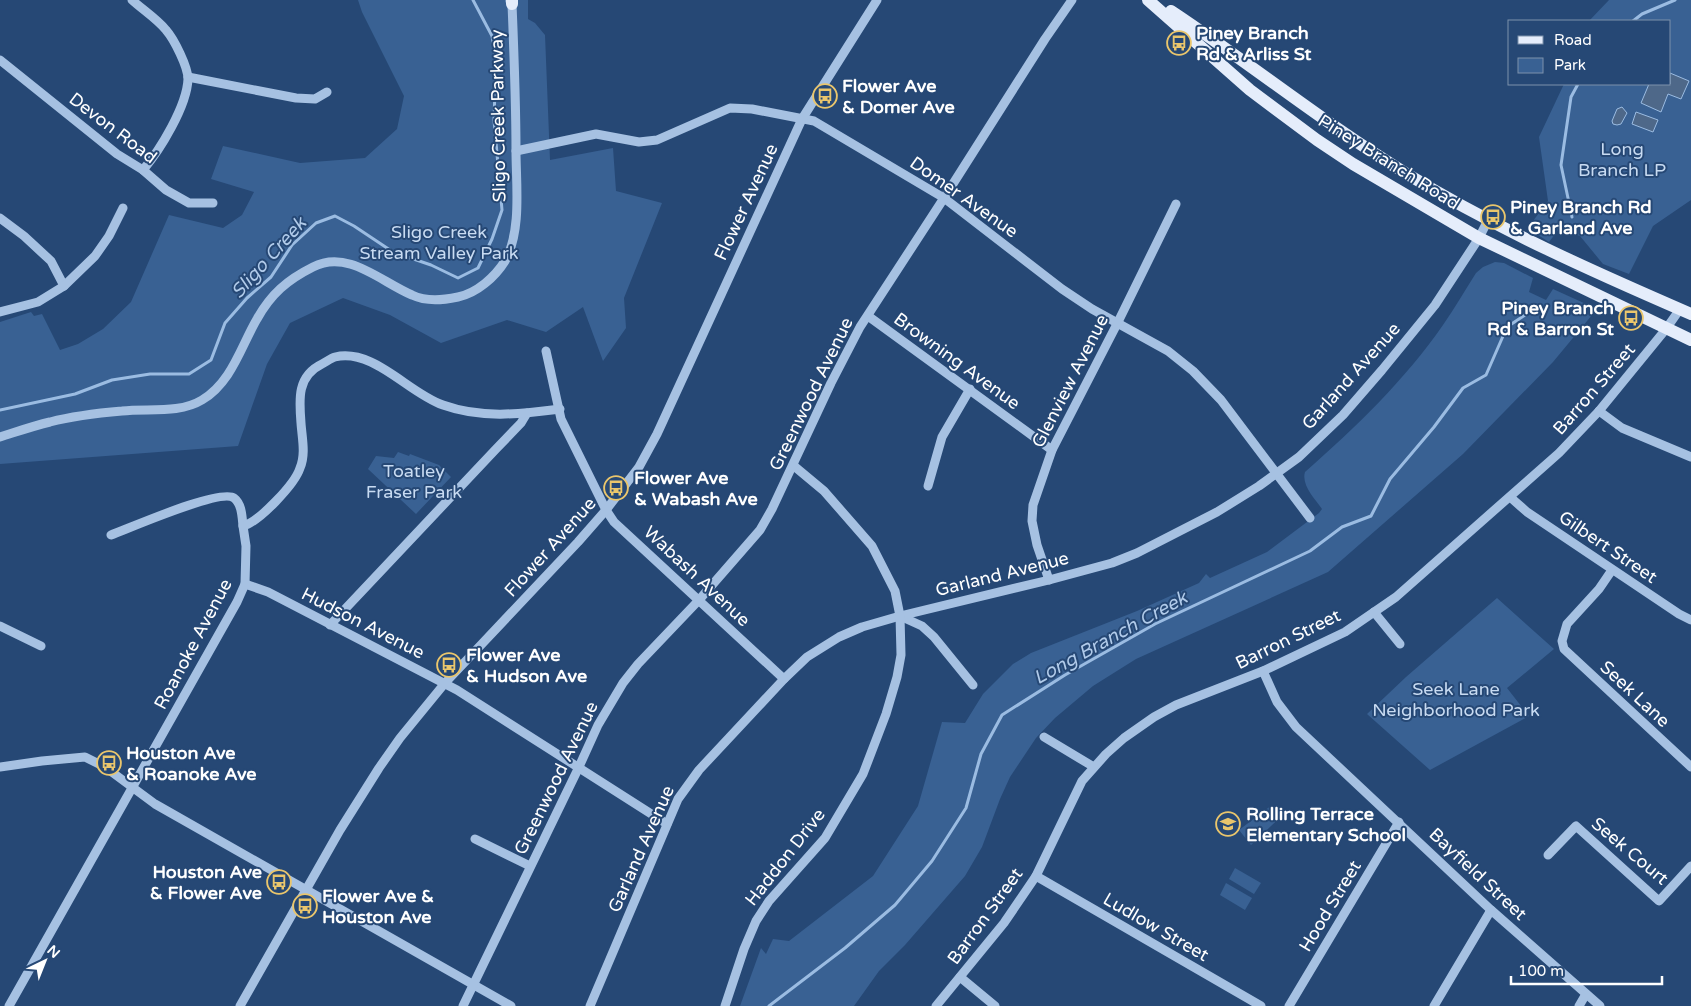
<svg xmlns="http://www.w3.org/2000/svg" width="1691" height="1006" font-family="'Varela Round',sans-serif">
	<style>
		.green { fill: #396193 }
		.water { fill: #4e6889; stroke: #9bbce2 }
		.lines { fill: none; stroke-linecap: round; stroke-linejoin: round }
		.stream { stroke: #9bbce2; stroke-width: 3 }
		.minor { stroke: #a6c1e2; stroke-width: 9 }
		.major { stroke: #e5edfb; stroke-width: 12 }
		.labels { text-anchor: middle; stroke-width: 4; stroke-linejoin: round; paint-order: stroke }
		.poi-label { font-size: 18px; font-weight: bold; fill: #fff; stroke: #264875; text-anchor: start }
		.street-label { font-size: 18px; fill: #fff; stroke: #264875 }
		.park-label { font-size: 18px; fill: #c8dbf2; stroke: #264875 }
		.water-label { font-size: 19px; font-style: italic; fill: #b1cbea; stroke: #264875 }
	</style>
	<rect width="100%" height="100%" fill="#264875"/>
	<g class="green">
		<polygon points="358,0 528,0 528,19 535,23 545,35 550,160 613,148 616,191 662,203 624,298 626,328 603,361 583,307 546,332 507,320 441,343 390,315 343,298 290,323 267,364 238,446 0,464 0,322 31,312 34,316 42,314 60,350 78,344 103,329 131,302 169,215 223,228 242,215 254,192 211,179 223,146 300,163 365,158 397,129 404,96 362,12"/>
		<polygon points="1609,0 1691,0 1691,200 1653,226 1629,274 1603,264 1580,236 1559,229 1549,242 1530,230 1533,221 1548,201 1539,137 1564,84 1670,84 1670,21 1589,21"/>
		<path d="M1495,262L1504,263L1533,278L1529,292L1546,300L1553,289L1597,309L1553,362L1463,454L1328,572L1136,659L1093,686L1055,718L1036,738L1010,777L1000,799L982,847L965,876L905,945L879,971L854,1006H740L761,948L766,954L773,939L789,941L873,876L918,806L942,722L965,723L983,694L1013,664L1031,653L1137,611L1199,583L1206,574L1210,578L1267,552L1319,513L1322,509C1315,499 1301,485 1305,472C1355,428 1405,380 1443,325C1455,308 1465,290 1476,273L1483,267Z"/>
		<polygon points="398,452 409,456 410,454 439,465 451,477 416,514 368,469 376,456 394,458"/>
		<polygon points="1497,598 1554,649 1507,688 1529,716 1430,770 1367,714 1406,677"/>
		<path d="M1272,805L1274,808H1279L1284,814C1272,824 1263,835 1251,845L1239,830Z"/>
		<polygon points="1235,868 1261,883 1254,894 1229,879"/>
		<polygon points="1226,883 1252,898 1245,910 1220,895"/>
	</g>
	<g class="water">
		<polygon points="1670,73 1689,81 1681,99 1668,94 1661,112 1641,103 1649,84 1670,84"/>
		<polygon points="1622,107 1627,113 1621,124 1617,125 1613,124 1612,121 1617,109"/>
		<polygon points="1636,112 1658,120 1653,132 1632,124"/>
	</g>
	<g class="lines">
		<g class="stream">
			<polyline points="1633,21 1642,14 1675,0"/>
			<polyline points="1572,217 1561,165 1571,97 1578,84"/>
			<polyline points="0,410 75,394 112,380 150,374 189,374 211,360 225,323 247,298 271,277 292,245 316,223 335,216 354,226 393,252 431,265 458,278 478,268 492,239 502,210 494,120 496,58 492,36 473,0"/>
			<polyline points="769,1006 845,948 895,905 932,861 966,808 981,754 1002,715 1065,675 1155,624 1310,551 1342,527 1371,516 1390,479 1434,427 1463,388 1486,375 1507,327 1525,315"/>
		</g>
		<g class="minor">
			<path d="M132,0C143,10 157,19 166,30C174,39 188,67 188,79C187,106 160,150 143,170"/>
			<polyline points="0,60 117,154 143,170 166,190 189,203 213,203"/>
			<polyline points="188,77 296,98 315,99 327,92"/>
			<polyline points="516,151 596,134 639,142 657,140 730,108 752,109 814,121 944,198 1062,289 1092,309 1168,351 1193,371 1221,400 1310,518"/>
			<polyline points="0,218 24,236 51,261 64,286"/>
			<polyline points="0,312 38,302 64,286 95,256 109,236 123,208"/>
			<polyline points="868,316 1052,450"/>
			<polyline points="546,351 561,419 606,510 614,522 784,679"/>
			<polyline points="1599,411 1622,428 1691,457"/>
			<path d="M0,437C16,432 33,426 50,422C73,416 98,413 122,411C148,408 179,414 202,400C232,382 241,346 257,319C271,294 287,280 313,267C348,249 381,282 412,295C427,302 443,300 458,297C477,293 495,277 505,261C522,231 516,184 516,151C516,102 514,53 512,4L510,1"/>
			<polyline points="794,466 824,491 872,546 895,591 900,616 922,626 934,637 973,685"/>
			<polyline points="928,486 942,437 970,389"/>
			<polyline points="1510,497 1527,512 1679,614 1691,620"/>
			<path d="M111,535C130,528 221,488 234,498C242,504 242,517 243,526"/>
			<polyline points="1612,570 1599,589 1567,624 1562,641 1564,649 1691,767"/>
			<polyline points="1049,580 1037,545 1032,521 1033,505 1052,450 1118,322 1176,204"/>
			<polyline points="245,584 268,592 457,690 667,824"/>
			<polyline points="1374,612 1400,644"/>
			<polyline points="330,625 496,449 521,423 527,413"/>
			<polyline points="0,626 41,646"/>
			<polyline points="1263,671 1277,702 1296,727 1491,910 1600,1006"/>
			<polyline points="1044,737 1094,767"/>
			<polyline points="0,767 42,761 85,757 105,767 155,804 511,1006"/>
			<polyline points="475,839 530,866"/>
			<polyline points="1548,855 1576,826 1659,901 1691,866"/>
			<polyline points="1036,876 1261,1006"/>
			<polyline points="960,977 995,1006"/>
			<path d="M9,1006L237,602L245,584L246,546L243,526C259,522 295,484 300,468C306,454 302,438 301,423C299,399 297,376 322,364C326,362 331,358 335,357C374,348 408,393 443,405C482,419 520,414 560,409"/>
			<polyline points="240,1006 340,830 379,768 400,738 445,683 578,542 606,510 639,467 657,434 802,119 877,0"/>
			<polyline points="463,1006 578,769 598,725 623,683 638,664 699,600 760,530 772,509 831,383 860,327 944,198 1045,39 1072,0"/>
			<polyline points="590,1006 678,799 699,770 784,679 807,657 839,637 862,627 900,616 1049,580 1112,563 1137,553 1217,512 1259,486 1299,457 1343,415 1382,370 1435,305 1479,238 1488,220"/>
			<polyline points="725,1006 744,949 756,921 769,901 825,838 863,774 886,714 897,677 901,655 900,616"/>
			<polyline points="936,1006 1004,923 1036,876 1082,781 1106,754 1124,738 1154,717 1176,705 1263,671 1345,632 1396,597 1559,453 1599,411 1666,329 1680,309"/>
			<polyline points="1289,1006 1399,822"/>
			<polyline points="1434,1006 1491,910"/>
			<polyline points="1579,1006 1586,994"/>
		</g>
		<g class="major">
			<polyline points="512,0 512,4"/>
			<polyline points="1148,0 1250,90 1317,140 1353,164 1479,238 1691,340"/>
			<path d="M1171,11C1251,64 1325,124 1407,174C1497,229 1594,272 1691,314"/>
		</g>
	</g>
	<defs>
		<g id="bus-ring" transform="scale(1.25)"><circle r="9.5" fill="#264875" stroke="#eac66c" stroke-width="1.5"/><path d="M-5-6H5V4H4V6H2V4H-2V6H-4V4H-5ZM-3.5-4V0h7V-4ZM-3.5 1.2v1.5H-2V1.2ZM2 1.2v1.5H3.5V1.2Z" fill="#eac66c"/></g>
		<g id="school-ring" transform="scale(1.25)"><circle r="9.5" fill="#264875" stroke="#eac66c" stroke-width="1.5"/><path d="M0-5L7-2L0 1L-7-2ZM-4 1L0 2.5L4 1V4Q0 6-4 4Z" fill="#eac66c"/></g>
	</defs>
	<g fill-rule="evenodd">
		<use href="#bus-ring" x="1179" y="43"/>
		<use href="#bus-ring" x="825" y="96"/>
		<use href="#bus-ring" x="1493" y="217"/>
		<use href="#bus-ring" x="1631" y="318"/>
		<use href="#bus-ring" x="616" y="488"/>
		<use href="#bus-ring" x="449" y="665"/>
		<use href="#bus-ring" x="109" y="763"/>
		<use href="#school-ring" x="1228" y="824"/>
		<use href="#bus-ring" x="279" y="882"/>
		<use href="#bus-ring" x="305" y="906"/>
	</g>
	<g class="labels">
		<g class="poi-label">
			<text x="1196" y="39">Piney Branch<tspan x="1196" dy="21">Rd &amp; Arliss St</tspan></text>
			<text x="842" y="92">Flower Ave<tspan x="842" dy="21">&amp; Domer Ave</tspan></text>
			<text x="1510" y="213">Piney Branch Rd<tspan x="1510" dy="21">&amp; Garland Ave</tspan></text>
			<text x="1614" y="314" text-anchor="end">Piney Branch<tspan x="1614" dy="21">Rd &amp; Barron St</tspan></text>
			<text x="634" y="484">Flower Ave<tspan x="634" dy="21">&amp; Wabash Ave</tspan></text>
			<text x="466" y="661">Flower Ave<tspan x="466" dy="21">&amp; Hudson Ave</tspan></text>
			<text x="126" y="759">Houston Ave<tspan x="126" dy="21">&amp; Roanoke Ave</tspan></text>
			<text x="1246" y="820">Rolling Terrace<tspan x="1246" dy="21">Elementary School</tspan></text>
			<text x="262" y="878" text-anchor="end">Houston Ave<tspan x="262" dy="21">&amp; Flower Ave</tspan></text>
			<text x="322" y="902">Flower Ave &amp;<tspan x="322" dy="21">Houston Ave</tspan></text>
		</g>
		<g class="street-label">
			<text transform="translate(498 116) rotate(-91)" y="6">Sligo Creek Parkway</text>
			<text transform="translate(113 128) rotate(37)" y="6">Devon Road</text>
			<text transform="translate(1389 162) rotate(32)" y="6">Piney Branch Road</text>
			<text transform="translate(964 197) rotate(35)" y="6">Domer Avenue</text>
			<text transform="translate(746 202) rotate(-65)" y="6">Flower Avenue</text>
			<text transform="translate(957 361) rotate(36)" y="6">Browning Avenue</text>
			<text transform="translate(1351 376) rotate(-48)" y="6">Garland Avenue</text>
			<text transform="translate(1070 381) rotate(-63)" y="6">Glenview Avenue</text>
			<text transform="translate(1594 389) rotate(-49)" y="6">Barron Street</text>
			<text transform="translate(811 394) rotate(-64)" y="6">Greenwood Avenue</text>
			<text transform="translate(550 547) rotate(-48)" y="6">Flower Avenue</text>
			<text transform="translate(1608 547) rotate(34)" y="6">Gilbert Street</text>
			<text transform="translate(1002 574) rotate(-14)" y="6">Garland Avenue</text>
			<text transform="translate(697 576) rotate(43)" y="6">Wabash Avenue</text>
			<text transform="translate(363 623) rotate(27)" y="6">Hudson Avenue</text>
			<text transform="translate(1288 639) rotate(-26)" y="6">Barron Street</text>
			<text transform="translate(193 644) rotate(-62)" y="6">Roanoke Avenue</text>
			<text transform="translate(1635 694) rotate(43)" y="6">Seek Lane</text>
			<text transform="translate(556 778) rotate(-64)" y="6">Greenwood Avenue</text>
			<text transform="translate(641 849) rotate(-66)" y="6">Garland Avenue</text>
			<text transform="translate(1630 851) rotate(40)" y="6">Seek Court</text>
			<text transform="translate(785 857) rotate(-52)" y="6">Haddon Drive</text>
			<text transform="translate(1478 874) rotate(43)" y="6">Bayfield Street</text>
			<text transform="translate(1330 906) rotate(-59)" y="6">Hood Street</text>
			<text transform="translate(985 916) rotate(-54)" y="6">Barron Street</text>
			<text transform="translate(1156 927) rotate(30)" y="6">Ludlow Street</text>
		</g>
		<g class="park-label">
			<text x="1622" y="155">Long<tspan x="1622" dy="21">Branch LP</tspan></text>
			<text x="439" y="238">Sligo Creek<tspan x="439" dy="21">Stream Valley Park</tspan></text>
			<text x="414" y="477">Toatley<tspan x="414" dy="21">Fraser Park</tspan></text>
			<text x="1456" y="695">Seek Lane<tspan x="1456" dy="21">Neighborhood Park</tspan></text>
		</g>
		<g class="water-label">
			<text transform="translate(268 257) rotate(-48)" y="7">Sligo Creek</text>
			<text transform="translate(1110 637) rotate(-29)" y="7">Long Branch Creek</text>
		</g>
	</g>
	<rect x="1508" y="20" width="162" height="65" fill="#264875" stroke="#7d91ac"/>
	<rect x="1518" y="36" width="25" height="8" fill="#e5edfb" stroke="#7d91ac"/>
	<text x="1554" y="45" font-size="15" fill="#ffffff">Road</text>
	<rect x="1518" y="58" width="25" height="15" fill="#396193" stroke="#7d91ac"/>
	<text x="1554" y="70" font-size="15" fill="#ffffff">Park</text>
	<g transform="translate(45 961) rotate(43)" stroke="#264875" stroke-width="4" paint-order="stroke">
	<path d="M0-4L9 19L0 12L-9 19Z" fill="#ffffff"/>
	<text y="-8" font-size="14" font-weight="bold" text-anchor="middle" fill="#ffffff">N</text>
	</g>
	<path d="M1511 976v8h151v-8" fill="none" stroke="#ffffff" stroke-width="2.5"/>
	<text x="1518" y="976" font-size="15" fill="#ffffff" stroke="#264875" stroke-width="4" paint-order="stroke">100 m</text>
</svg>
